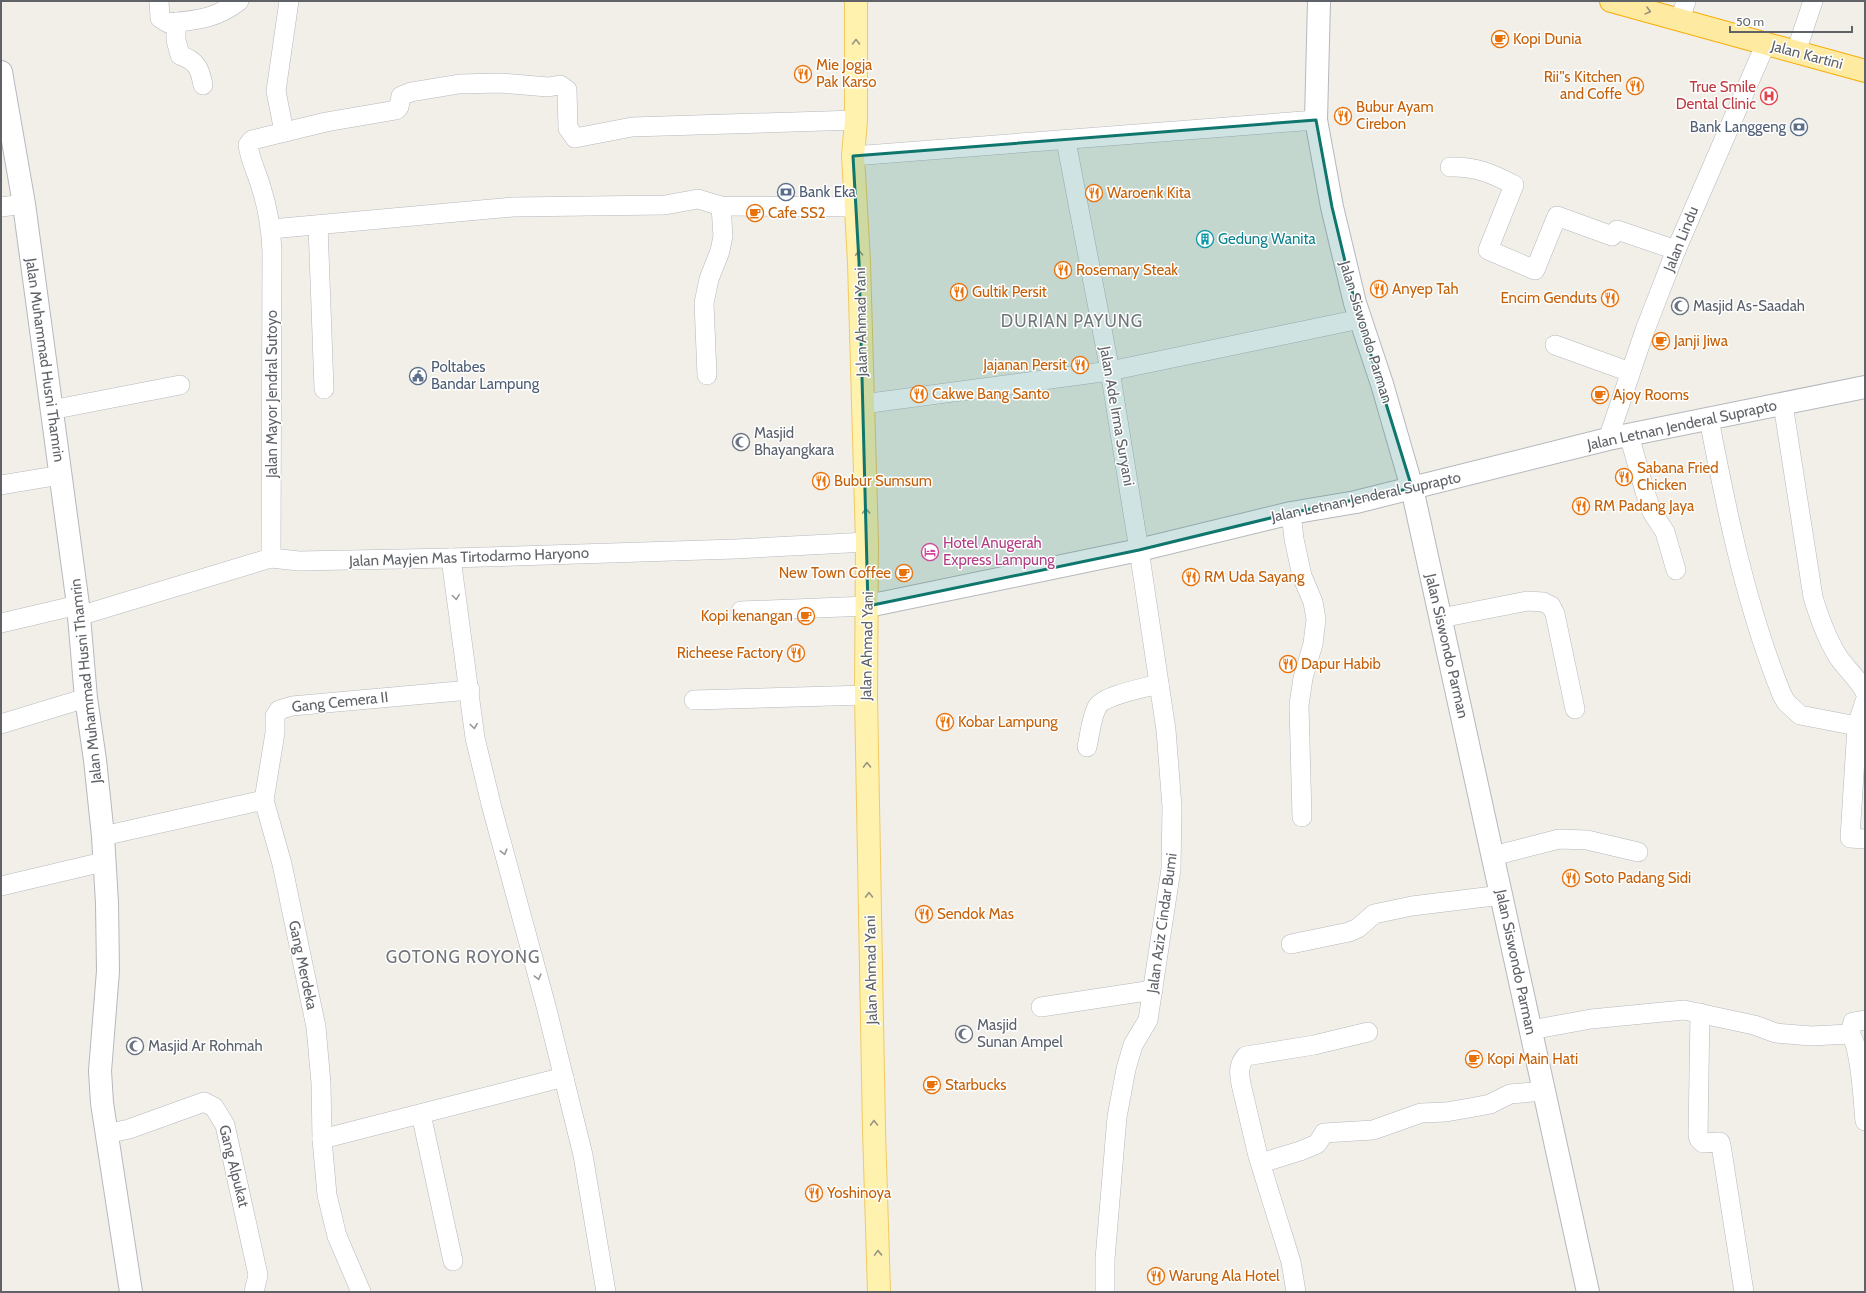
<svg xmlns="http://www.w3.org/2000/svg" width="1866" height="1293" font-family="Cabin,sans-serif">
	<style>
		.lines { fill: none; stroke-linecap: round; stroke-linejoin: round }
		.minor-casing { stroke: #b5b8bc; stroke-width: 20 }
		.tertiary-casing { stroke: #b5b8bc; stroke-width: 24 }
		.primary-casing { stroke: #f2c960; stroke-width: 24 }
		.trunk-casing { stroke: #f9ab00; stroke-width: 24 }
		.minor { stroke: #fff; stroke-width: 19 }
		.tertiary { stroke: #fff; stroke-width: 22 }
		.primary { stroke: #fff2af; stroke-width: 22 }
		.trunk { stroke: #feeaa1; stroke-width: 22 }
		.oneway { stroke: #97927c }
		.oneway2 { stroke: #979581 }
		.oneway3 { stroke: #979a9d }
		.marked { fill: #0f766e; fill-opacity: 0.2; stroke: #0f766e; stroke-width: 3; stroke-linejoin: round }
		.labels { text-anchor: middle; stroke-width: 3; stroke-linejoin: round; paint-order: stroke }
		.food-label { font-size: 15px; fill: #c56008; stroke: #fff; text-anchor: start }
		.street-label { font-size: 15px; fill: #5f6368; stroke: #fff }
		.health-label { font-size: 15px; fill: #be3a42; stroke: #fff; text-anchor: end }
		.service-label { font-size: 15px; fill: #4e5e75; stroke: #fff; text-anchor: start }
		.culture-label { font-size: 15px; fill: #0d838f; stroke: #fff; text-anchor: start }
		.worship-label { font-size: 15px; fill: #5b616d; stroke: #fff; text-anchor: start }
		.hotel-label { font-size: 15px; fill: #b23c85; stroke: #fff; text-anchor: start }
		.quarter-label { font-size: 17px; letter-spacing: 1px; fill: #70757a; stroke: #fff }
	</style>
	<rect width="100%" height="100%" fill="#f1efe8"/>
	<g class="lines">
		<g class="minor-casing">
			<g id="minor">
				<path d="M159,1L160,18L168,23C196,20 216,19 239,1"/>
				<polyline points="1680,20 1686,1"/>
				<path d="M176,22V40L180,55C197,61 200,69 203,85"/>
				<polyline points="1796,52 1813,1"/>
				<polyline points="284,132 276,91 289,1"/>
				<polyline points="1066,141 1110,371 1139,550 1166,730 1172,807 1171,869 1148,1020 1133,1045 1126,1069 1117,1117 1105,1259 1105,1292"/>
				<polyline points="853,156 1316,120"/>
				<path d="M1450,167C1475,166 1493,174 1514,185L1488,250L1535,270L1557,216L1612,236L1617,230L1676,250"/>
				<polyline points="1,207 24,204"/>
				<polyline points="318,225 324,389"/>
				<polyline points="271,229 513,207 665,205 698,199 721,206 857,207"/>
				<polyline points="1555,345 1630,372"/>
				<polyline points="707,375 704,303 709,279 720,251 723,236 721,206"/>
				<polyline points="863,404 1110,371 1360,319"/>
				<path d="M1783,404L1813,597C1819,617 1826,637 1837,655C1845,668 1858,678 1865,692"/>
				<polyline points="51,410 180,385"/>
				<path d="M1709,419C1727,513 1746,606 1782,695L1786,702L1800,715L1857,726"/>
				<polyline points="1629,435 1645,492 1652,512 1665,532 1676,570"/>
				<polyline points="1608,439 1645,330 1676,250 1766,43"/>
				<polyline points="1,485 61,475"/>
				<polyline points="1291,513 1294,539 1302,576 1313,602 1316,619 1313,644 1303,678 1299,705 1302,817"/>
				<path d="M271,558L272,251C271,229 268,208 261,187C257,173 250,160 248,145L252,140L326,122L396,110L399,107L401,96L411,92L459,84L501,83L548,87L560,85L567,90L568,128L575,138L632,127L856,120"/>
				<polyline points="451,558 475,738 492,808 546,1006 583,1155 606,1292"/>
				<polyline points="741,611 868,606"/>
				<polyline points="79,616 271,558 299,561 451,558 736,549 867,542"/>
				<polyline points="1441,618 1527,601 1543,602 1551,606 1555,614 1575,709"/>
				<polyline points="1,623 78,605"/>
				<polyline points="694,700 866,695"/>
				<polyline points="1865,701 1857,726 1850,838 1865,839"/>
				<polyline points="1,724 86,698"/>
				<path d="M1087,747C1090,734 1091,719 1097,707C1104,695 1145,688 1159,684"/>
				<polyline points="103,836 264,800"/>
				<polyline points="1493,856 1559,839 1587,840 1638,852"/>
				<polyline points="1,886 103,862"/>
				<polyline points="1291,944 1349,932 1358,928 1374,914 1412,906 1502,895"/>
				<polyline points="1041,1007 1153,990"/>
				<polyline points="1700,1013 1698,1135 1699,1139 1703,1143 1720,1142 1721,1145 1744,1292"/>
				<polyline points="1531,1030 1591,1019 1684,1010 1754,1025 1776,1033 1811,1036 1850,1034"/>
				<path d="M1850,1034C1861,1047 1863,1102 1865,1121"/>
				<polyline points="1850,1034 1853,1022 1865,1020"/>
				<polyline points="421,1114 453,1261"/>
				<polyline points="106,1134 129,1129 204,1102 214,1107 225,1125 258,1275 254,1292"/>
				<polyline points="322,1139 564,1077"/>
				<polyline points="1261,1163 1300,1151 1317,1144 1324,1133 1373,1130 1421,1113 1446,1112 1475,1107 1490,1104 1510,1094 1544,1091"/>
				<polyline points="361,1292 337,1236 327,1195 322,1139 321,1083 316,1027 282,864 264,800 275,733 275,716 279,710 292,706 470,690"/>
				<path d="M1296,1292L1291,1262L1258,1156L1241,1084C1239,1073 1238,1065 1246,1056L1314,1045L1368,1032"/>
			</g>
		</g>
		<g class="tertiary-casing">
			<g id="tertiary">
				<polyline points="1319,1 1316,120 1332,207 1355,303 1382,384 1412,488 1588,1292"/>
				<polyline points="1,72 24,204 78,605 86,698 95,760 103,836 107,903 108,971 100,1071 102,1103 131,1292"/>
				<polyline points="868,606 1139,550 1291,513 1356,502 1608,439 1865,387"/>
			</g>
		</g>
		<g class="primary-casing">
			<polyline id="primary" points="856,1 856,120 853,156 859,262 867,542 866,695 874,1130 879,1292"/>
		</g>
		<g class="trunk-casing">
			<polyline id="trunk" points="1611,1 1865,71"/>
		</g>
		<use href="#minor" class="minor"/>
		<use href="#tertiary" class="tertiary"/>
		<use href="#primary" class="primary"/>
		<use href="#trunk" class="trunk"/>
	</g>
	<defs><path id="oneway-chevron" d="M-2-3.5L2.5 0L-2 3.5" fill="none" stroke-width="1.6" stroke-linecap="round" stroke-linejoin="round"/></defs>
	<use class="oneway" href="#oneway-chevron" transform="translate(1648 11) rotate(15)"/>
	<g class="oneway2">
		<use href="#oneway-chevron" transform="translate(856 42) rotate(-90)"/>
		<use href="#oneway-chevron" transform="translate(859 253) rotate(-93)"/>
		<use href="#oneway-chevron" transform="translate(866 511) rotate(-92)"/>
		<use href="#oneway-chevron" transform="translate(867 765) rotate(-91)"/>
		<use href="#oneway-chevron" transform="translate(869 895) rotate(-91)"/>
		<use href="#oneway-chevron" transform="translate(874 1123) rotate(-91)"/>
		<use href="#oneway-chevron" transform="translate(878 1253) rotate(-92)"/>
	</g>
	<g class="oneway3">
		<use href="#oneway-chevron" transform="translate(456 597) rotate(82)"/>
		<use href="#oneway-chevron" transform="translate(474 726) rotate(83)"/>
		<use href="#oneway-chevron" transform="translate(504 852) rotate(75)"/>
		<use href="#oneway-chevron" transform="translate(538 977) rotate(75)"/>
	</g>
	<path class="marked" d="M1316,120L1332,207L1355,303L1412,488L1291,513L1139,550L868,606L859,262L853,156Z"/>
	<defs>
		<g id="cafe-ring" transform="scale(0.9)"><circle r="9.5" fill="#fff" stroke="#e8710a" stroke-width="1.5"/><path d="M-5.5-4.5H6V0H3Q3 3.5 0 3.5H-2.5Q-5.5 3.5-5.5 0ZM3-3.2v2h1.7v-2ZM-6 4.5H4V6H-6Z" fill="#e8710a"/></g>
		<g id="restaurant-ring" transform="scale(0.9)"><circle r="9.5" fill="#fff" stroke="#e8710a" stroke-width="1.5"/><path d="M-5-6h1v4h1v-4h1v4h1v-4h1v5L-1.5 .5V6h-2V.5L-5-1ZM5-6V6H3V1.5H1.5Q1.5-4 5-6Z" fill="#e8710a"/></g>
		<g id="hospital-ring" transform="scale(0.9)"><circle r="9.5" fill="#fff" stroke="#e0444e" stroke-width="1.5"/><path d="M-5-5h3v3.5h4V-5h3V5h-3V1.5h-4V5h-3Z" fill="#e0444e"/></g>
		<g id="bank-ring" transform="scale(0.9)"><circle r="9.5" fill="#fff" stroke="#5c6f8a" stroke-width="1.5"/><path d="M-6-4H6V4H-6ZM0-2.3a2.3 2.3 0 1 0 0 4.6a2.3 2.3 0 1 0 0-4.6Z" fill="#5c6f8a"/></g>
		<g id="building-ring" transform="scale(0.9)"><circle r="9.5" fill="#fff" stroke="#0f9aa8" stroke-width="1.5"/><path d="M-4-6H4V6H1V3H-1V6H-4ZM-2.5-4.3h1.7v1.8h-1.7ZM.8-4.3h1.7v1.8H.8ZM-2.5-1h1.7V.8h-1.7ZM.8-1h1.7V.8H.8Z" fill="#0f9aa8"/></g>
		<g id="mosque-ring" transform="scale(0.9)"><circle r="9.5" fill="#fff" stroke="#6b7280" stroke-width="1.5"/><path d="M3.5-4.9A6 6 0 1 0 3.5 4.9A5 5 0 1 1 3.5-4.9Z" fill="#6b7280"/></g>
		<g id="civic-ring" transform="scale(0.9)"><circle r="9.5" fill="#fff" stroke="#5c6f8a" stroke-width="1.5"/><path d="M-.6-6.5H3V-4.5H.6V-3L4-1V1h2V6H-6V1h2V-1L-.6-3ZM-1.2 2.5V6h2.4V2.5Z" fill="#5c6f8a"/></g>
		<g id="hotel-ring" transform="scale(0.9)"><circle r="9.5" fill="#fff" stroke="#d1479c" stroke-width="1.5"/><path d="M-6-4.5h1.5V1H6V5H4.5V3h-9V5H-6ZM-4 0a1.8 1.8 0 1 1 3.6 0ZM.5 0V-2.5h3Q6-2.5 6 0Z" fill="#d1479c"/></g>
	</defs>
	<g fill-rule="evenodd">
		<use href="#cafe-ring" x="1500" y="39"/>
		<use href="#restaurant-ring" x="803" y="74"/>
		<use href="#restaurant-ring" x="1635" y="86"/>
		<use href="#hospital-ring" x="1769" y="96"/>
		<use href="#restaurant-ring" x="1343" y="116"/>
		<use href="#bank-ring" x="1799" y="127"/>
		<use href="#bank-ring" x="786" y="192"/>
		<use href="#restaurant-ring" x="1094" y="193"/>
		<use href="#cafe-ring" x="755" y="213"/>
		<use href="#building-ring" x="1205" y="239"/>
		<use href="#restaurant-ring" x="1063" y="270"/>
		<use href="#restaurant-ring" x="1379" y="289"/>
		<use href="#restaurant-ring" x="959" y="292"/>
		<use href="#restaurant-ring" x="1610" y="298"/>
		<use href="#mosque-ring" x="1680" y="306"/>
		<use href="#cafe-ring" x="1661" y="341"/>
		<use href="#restaurant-ring" x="1080" y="365"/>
		<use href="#civic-ring" x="418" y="376"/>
		<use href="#restaurant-ring" x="919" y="394"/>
		<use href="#cafe-ring" x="1600" y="395"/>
		<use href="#mosque-ring" x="741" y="442"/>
		<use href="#restaurant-ring" x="1624" y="477"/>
		<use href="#restaurant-ring" x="821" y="481"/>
		<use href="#restaurant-ring" x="1581" y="506"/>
		<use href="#hotel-ring" x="930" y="552"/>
		<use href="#cafe-ring" x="904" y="573"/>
		<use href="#restaurant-ring" x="1191" y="577"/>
		<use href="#cafe-ring" x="806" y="616"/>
		<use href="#restaurant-ring" x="796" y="653"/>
		<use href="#restaurant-ring" x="1288" y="664"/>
		<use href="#restaurant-ring" x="945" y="722"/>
		<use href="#restaurant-ring" x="1571" y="878"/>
		<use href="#restaurant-ring" x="924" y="914"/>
		<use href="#mosque-ring" x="964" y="1034"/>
		<use href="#mosque-ring" x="135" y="1046"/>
		<use href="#cafe-ring" x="1474" y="1059"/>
		<use href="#cafe-ring" x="932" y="1085"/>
		<use href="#restaurant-ring" x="814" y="1193"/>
		<use href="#restaurant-ring" x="1156" y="1276"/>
	</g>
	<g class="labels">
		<g class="food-label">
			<text x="1513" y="44">Kopi Dunia</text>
			<text x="816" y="70">Mie Jogja<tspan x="816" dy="17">Pak Karso</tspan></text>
			<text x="1622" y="82" text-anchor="end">Rii''s Kitchen<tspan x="1622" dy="17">and Coffe</tspan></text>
			<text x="1356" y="112">Bubur Ayam<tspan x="1356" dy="17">Cirebon</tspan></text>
			<text x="1107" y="198">Waroenk Kita</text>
			<text x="768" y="218">Cafe SS2</text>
			<text x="1076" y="275">Rosemary Steak</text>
			<text x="1392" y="294">Anyep Tah</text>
			<text x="972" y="297">Gultik Persit</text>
			<text x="1597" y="303" text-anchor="end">Encim Genduts</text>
			<text x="1674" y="346">Janji Jiwa</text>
			<text x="1067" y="370" text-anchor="end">Jajanan Persit</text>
			<text x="932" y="399">Cakwe Bang Santo</text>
			<text x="1613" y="400">Ajoy Rooms</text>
			<text x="1637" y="473">Sabana Fried<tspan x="1637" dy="17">Chicken</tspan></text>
			<text x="834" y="486">Bubur Sumsum</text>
			<text x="1594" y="511">RM Padang Jaya</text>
			<text x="891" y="578" text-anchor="end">New Town Coffee</text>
			<text x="1204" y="582">RM Uda Sayang</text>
			<text x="793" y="621" text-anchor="end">Kopi kenangan</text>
			<text x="783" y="658" text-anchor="end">Richeese Factory</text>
			<text x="1301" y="669">Dapur Habib</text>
			<text x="958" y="727">Kobar Lampung</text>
			<text x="1584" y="883">Soto Padang Sidi</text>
			<text x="937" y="919">Sendok Mas</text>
			<text x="1487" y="1064">Kopi Main Hati</text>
			<text x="945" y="1090">Starbucks</text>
			<text x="827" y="1198">Yoshinoya</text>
			<text x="1169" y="1281">Warung Ala Hotel</text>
		</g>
		<g class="street-label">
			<text transform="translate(1807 55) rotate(15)" y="5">Jalan Kartini</text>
			<text transform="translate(1681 239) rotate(-68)" y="5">Jalan Lindu</text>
			<text transform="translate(861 322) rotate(-91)" y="5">Jalan Ahmad Yani</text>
			<text transform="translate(1366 332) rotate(73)" y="5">Jalan Siswondo Parman</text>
			<text transform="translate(45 360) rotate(82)" y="5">Jalan Muhammad Husni Thamrin</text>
			<text transform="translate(272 394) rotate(-90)" y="5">Jalan Mayor Jendral Sutoyo</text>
			<text transform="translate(1117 416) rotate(80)" y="5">Jalan Ade Irma Suryani</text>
			<text transform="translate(1682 425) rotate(-12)" y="5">Jalan Letnan Jenderal Suprapto</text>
			<text transform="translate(1366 497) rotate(-12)" y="5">Jalan Letnan Jenderal Suprapto</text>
			<text transform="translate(469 557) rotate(-2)" y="5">Jalan Mayjen Mas Tirtodarmo Haryono</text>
			<text transform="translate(867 646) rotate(-89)" y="5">Jalan Ahmad Yani</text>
			<text transform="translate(1447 646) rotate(77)" y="5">Jalan Siswondo Parman</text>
			<text transform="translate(86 681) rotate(-96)" y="5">Jalan Muhammad Husni Thamrin</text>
			<text transform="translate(340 702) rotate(-6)" y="5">Gang Cemera II</text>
			<text transform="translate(1162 923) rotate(-82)" y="5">Jalan Aziz Cindar Bumi</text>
			<text transform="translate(1516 962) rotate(78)" y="5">Jalan Siswondo Parman</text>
			<text transform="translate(303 965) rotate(78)" y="5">Gang Merdeka</text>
			<text transform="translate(871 970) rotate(-91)" y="5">Jalan Ahmad Yani</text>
			<text transform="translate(234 1166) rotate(76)" y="5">Gang Alpukat</text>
		</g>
		<g class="health-label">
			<text x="1756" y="92">True Smile<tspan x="1756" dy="17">Dental Clinic</tspan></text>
		</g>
		<g class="service-label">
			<text x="1786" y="132" text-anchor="end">Bank Langgeng</text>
			<text x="799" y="197">Bank Eka</text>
			<text x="431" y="372">Poltabes<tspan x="431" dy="17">Bandar Lampung</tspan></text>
		</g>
		<g class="culture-label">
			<text x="1218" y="244">Gedung Wanita</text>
		</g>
		<g class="worship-label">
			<text x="1693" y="311">Masjid As-Saadah</text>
			<text x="754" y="438">Masjid<tspan x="754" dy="17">Bhayangkara</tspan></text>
			<text x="977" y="1030">Masjid<tspan x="977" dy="17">Sunan Ampel</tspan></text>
			<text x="148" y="1051">Masjid Ar Rohmah</text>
		</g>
		<g class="hotel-label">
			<text x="943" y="548">Hotel Anugerah<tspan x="943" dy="17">Express Lampung</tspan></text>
		</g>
		<g class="quarter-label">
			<text x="1072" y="327">DURIAN PAYUNG</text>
			<text x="463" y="963">GOTONG ROYONG</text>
		</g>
	</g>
	<rect width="1866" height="1293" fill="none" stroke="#5f6368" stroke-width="4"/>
	<path d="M1730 26v6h122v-6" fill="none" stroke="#5f6368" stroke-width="2"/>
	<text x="1736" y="26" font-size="12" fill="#5f6368" stroke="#ffffff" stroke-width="3" paint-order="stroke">50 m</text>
</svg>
